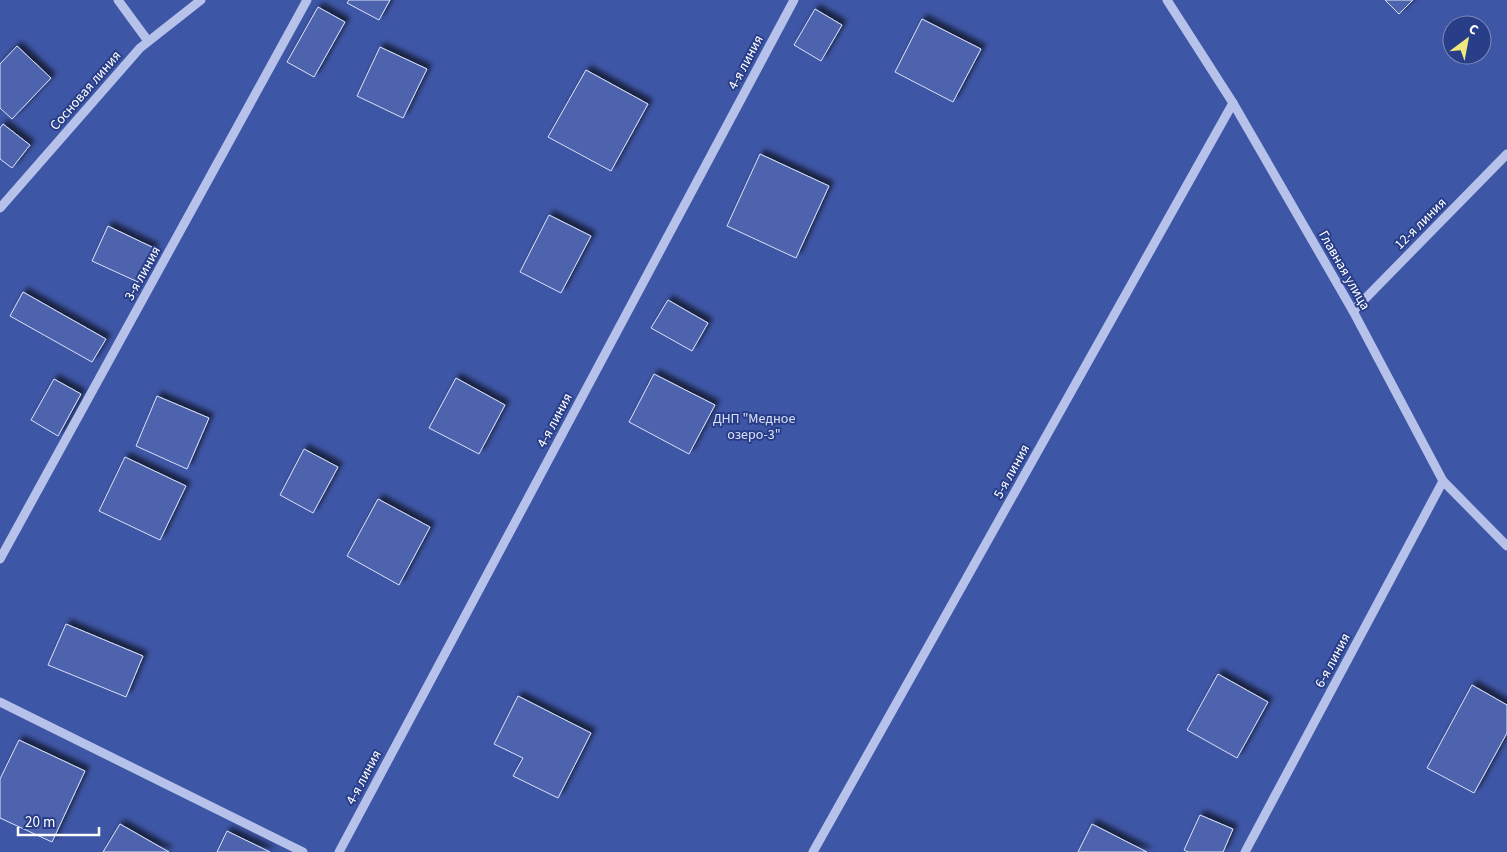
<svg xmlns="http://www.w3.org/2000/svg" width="1507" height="852" font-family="'Source Sans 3',sans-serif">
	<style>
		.green { fill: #3e56a6; fill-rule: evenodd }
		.building { fill: #4e64ae; stroke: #dae1f7; filter: url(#shadow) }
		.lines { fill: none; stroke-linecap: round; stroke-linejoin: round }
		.minor { stroke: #b6c2e9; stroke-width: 9 }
		.labels { text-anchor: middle; stroke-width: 4; stroke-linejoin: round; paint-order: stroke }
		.street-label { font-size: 14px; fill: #fff; stroke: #293e89 }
		.park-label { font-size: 14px; fill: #dae1f7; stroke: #293e89 }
	</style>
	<defs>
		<filter id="shadow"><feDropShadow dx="4.5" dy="-4.5" stdDeviation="2.5" flood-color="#0009"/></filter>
	</defs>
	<rect width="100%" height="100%" fill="#293e89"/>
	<path class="green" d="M0,0H1507V852H0ZM1452,25H1482V55H1452Z"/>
	<g class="building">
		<polygon points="349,0 390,0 379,20 347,3"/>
		<polygon points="1385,0 1413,0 1399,14"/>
		<polygon points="318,7 345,22 314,77 287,62"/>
		<polygon points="815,9 842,25 821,61 794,45"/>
		<polygon points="922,19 981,49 953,102 895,72"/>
		<polygon points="17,46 51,78 12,119 0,108 0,64"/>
		<polygon points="380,47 427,69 403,118 357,96"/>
		<polygon points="586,70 648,104 611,171 548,137"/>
		<polygon points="3,124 30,145 12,168 0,159 0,128"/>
		<polygon points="760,154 829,186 796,258 727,226"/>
		<polygon points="549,215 591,236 561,293 520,272"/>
		<polygon points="108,226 154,248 138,282 92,261"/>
		<polygon points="23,292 106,339 92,362 10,316"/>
		<polygon points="668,300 708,323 692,351 651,328"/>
		<polygon points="654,374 715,405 689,454 629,422"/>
		<polygon points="456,378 505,405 479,454 429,428"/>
		<polygon points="54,379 81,394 58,436 31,420"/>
		<polygon points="157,396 209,418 187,469 136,446"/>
		<polygon points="304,449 338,467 313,513 280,495"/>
		<polygon points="125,457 186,486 160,540 99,511"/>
		<polygon points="378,499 430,527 399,585 347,556"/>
		<polygon points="66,624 143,656 126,697 48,665"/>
		<polygon points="1218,674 1268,702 1237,758 1187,730"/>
		<polygon points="1472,685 1507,705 1507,733 1474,793 1427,768"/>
		<polygon points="518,696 591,733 558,798 513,776 523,758 494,744"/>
		<polygon points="19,740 85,771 52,842 0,818 0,779"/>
		<polygon points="1200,815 1233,829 1223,852 1188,852 1184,850"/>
		<polygon points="120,824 169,852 103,852"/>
		<polygon points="1092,824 1147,852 1078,852"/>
		<polygon points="227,831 270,852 217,852"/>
	</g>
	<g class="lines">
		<g class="minor">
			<polyline points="118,0 148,41"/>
			<polyline points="1167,0 1233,103 1353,311 1443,481 1507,546"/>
			<polyline points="0,208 140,48 201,0"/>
			<polyline points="1353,311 1507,154"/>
			<polyline points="0,559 307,0"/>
			<polyline points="0,702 303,852"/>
			<polyline points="339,852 794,0"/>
			<polyline points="813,852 1233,103"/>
			<polyline points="1245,852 1443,481"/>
		</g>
	</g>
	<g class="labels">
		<g class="street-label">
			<text transform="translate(745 62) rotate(-62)" y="5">4-я линия</text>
			<text transform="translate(85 90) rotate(-49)" y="5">Сосновая линия</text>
			<text transform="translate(1420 223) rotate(-45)" y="5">12-я линия</text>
			<text transform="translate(1345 270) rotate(60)" y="5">Главная улица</text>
			<text transform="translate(142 273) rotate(-61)" y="5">3-я линия</text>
			<text transform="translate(554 420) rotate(-62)" y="5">4-я линия</text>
			<text transform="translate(1011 471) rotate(-61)" y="5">5-я линия</text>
			<text transform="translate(1332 660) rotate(-62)" y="5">6-я линия</text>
			<text transform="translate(363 777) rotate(-62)" y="5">4-я линия</text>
		</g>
		<g class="park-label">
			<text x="754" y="423">ДНП "Медное<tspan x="754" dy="16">озеро-3"</tspan></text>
		</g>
	</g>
	<g transform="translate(1467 40) rotate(32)"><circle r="24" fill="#293e89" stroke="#7f8bb8"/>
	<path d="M0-4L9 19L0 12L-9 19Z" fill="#f0e87d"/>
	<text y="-8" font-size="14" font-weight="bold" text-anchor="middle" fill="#ffffff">С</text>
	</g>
	<path d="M18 827v8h81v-8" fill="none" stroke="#ffffff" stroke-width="2.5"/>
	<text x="25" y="827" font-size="15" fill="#ffffff" stroke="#293e89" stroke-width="4" paint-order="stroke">20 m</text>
</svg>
